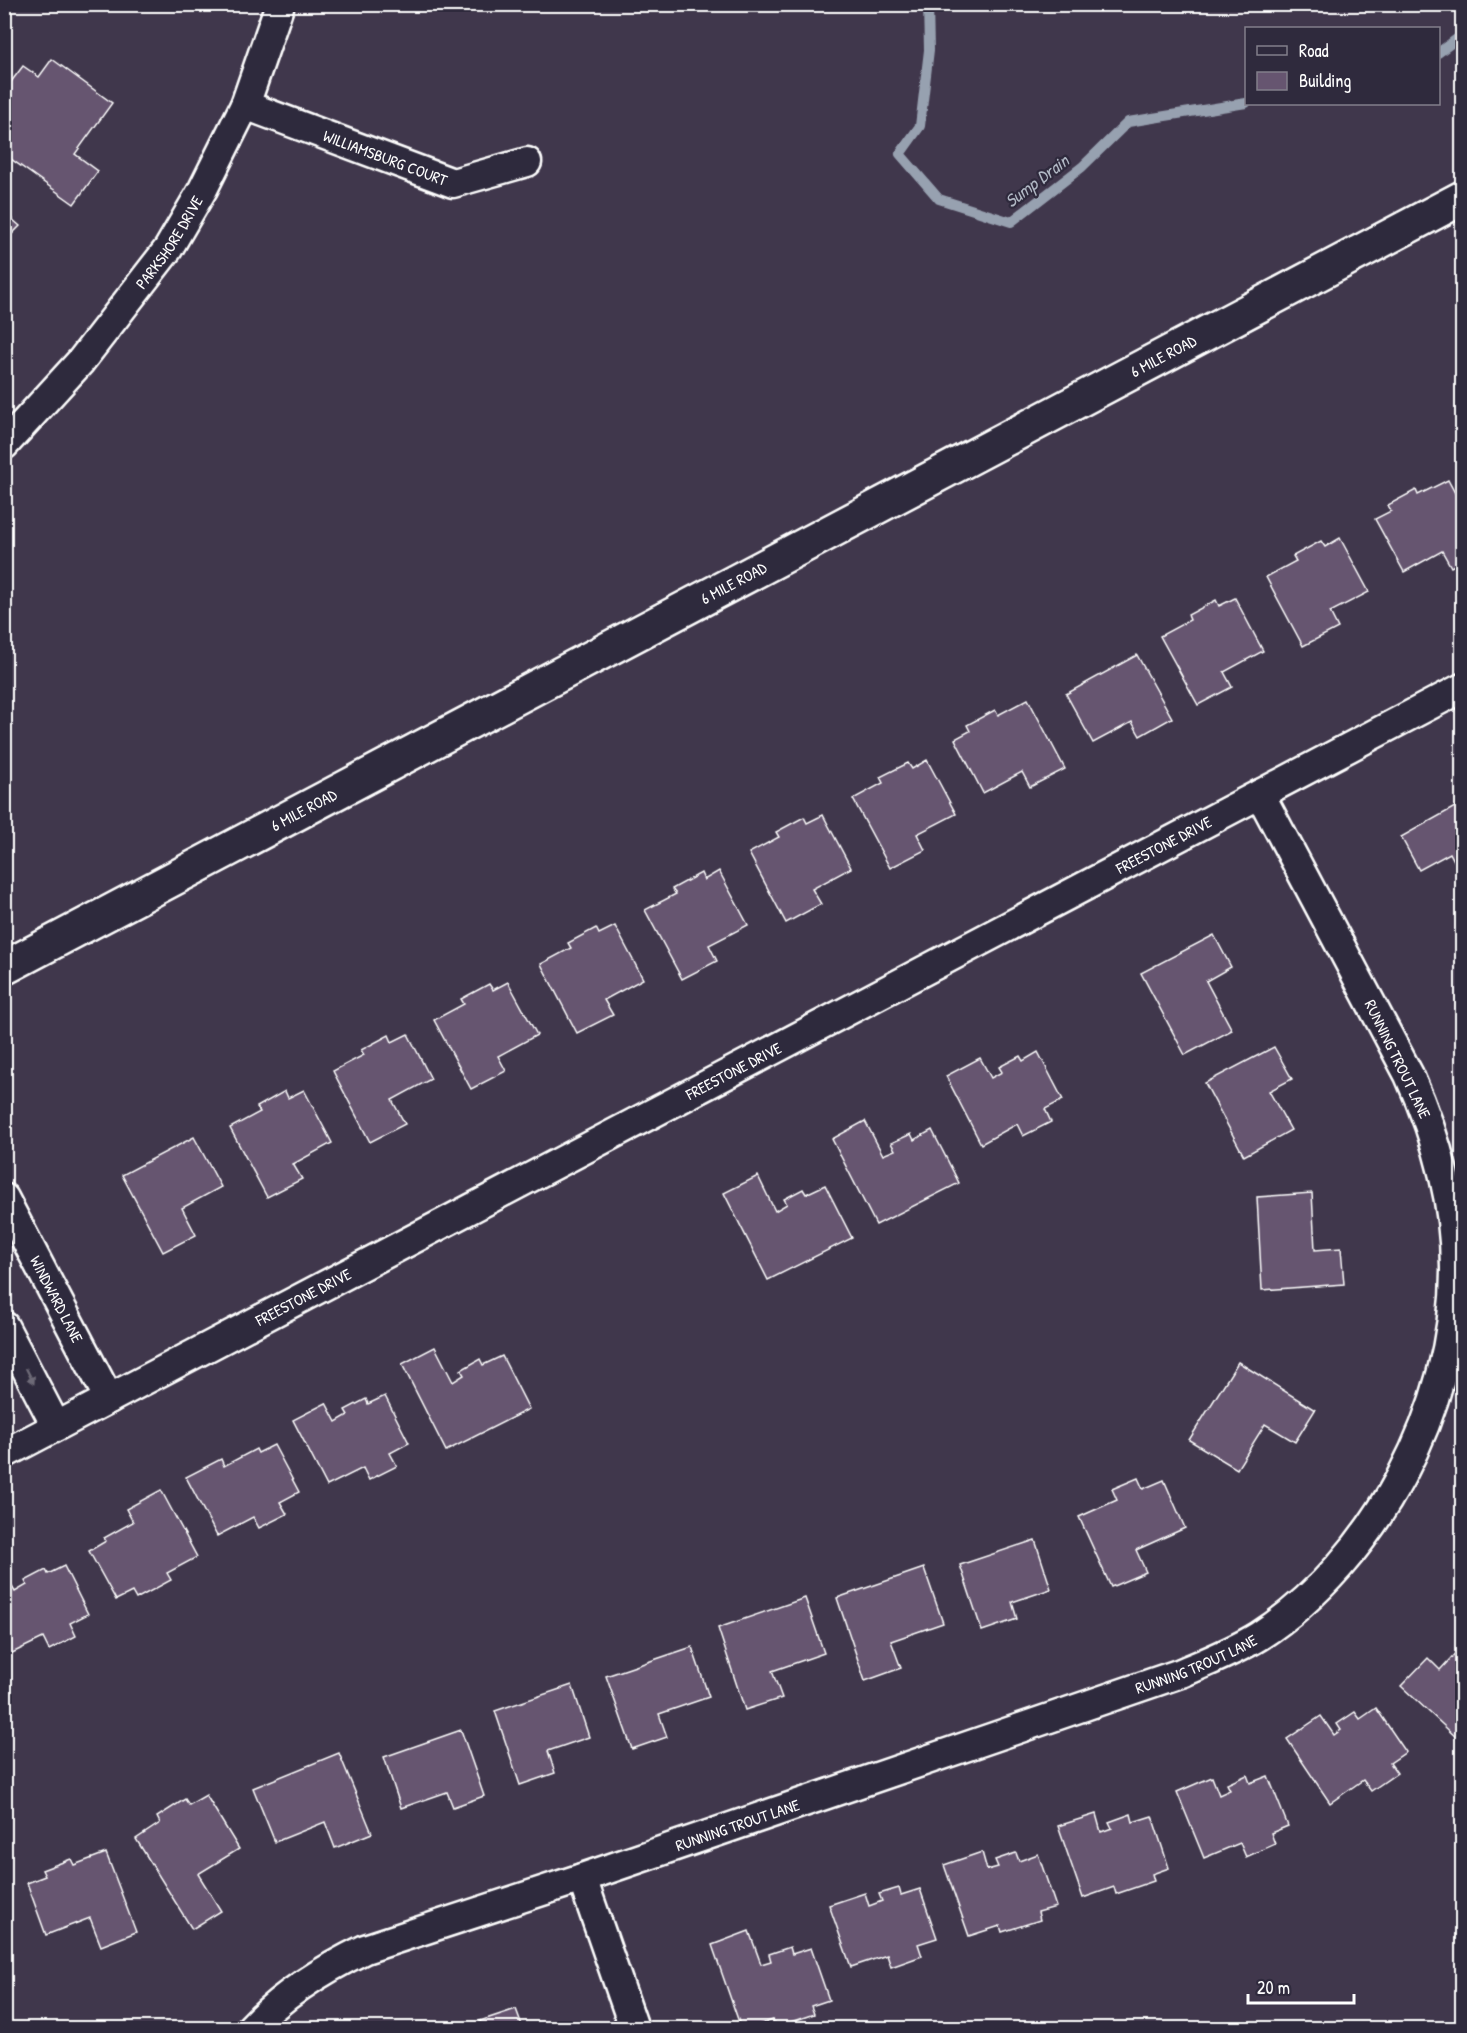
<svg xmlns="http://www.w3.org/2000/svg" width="1467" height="2033" font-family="'Patrick Hand',sans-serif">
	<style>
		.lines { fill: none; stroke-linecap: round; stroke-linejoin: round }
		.stream { stroke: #97a1b0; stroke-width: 10 }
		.building { fill: #665570; stroke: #fff; stroke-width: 1.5 }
		.street-casing { stroke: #fff; stroke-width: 33 }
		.secondary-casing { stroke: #fff; stroke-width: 38 }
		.street { stroke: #2f2a3d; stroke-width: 28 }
		.secondary { stroke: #2f2a3d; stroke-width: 33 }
		.oneway { fill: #6d6a77 }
		.labels { text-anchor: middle; stroke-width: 4.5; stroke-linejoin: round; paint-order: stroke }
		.street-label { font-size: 16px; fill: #fff; stroke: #2f2a3d }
		.water-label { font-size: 18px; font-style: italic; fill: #b1b8c4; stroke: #2f2a3d }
	</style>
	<rect width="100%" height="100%" fill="#40374c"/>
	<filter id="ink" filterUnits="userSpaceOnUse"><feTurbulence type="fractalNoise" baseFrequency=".0167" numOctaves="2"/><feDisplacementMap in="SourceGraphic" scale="12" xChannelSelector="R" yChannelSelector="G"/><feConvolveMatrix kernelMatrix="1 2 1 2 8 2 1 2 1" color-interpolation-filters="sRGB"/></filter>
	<g filter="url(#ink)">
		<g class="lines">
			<g class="stream">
				<polyline points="928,4 929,50 920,126 900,154 939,199 1011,222 1082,167 1128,122 1246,103"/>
				<polyline points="1438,53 1462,35"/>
			</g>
		</g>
		<g class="building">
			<polygon points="52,59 112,103 75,154 98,171 74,204 4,154 4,125 9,118 4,115 4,91 23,66 39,77"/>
			<polygon points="4,212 20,226 4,242"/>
			<polygon points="1448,480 1462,506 1462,561 1451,567 1442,551 1404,572 1375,519 1391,511 1388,505 1416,490 1418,495"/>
			<polygon points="1340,538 1369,592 1330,612 1338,628 1303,646 1266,577 1296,561 1293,556 1321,541 1325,547"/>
			<polygon points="1235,598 1263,651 1224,672 1232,687 1198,705 1160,636 1190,620 1188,615 1216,600 1219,606"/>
			<polygon points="1137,655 1172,718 1140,736 1132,722 1093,743 1066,694"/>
			<polygon points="1028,699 1065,769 1030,787 1022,772 983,793 955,739 970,731 967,725 995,710 998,715"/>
			<polygon points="927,760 956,814 917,834 925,850 890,868 853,799 883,783 880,777 908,763 912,769"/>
			<polygon points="1462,803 1462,876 1450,853 1419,870 1401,837"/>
			<polygon points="823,815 851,868 812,889 821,904 786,923 749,853 779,837 776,832 804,817 807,823"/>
			<polygon points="719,871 748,925 709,945 717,961 682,979 645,910 676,894 672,889 701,873 704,880"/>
			<polygon points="615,926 643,979 604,1000 613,1015 577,1033 541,964 571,948 568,943 596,928 599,934"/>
			<polygon points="1214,935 1231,967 1206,981 1232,1030 1185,1055 1141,973"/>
			<polygon points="508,982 537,1035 498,1056 506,1071 471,1089 434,1020 464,1004 461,999 489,984 493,990"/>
			<polygon points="408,1034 431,1079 392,1100 405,1124 370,1142 333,1071 364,1055 361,1050 389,1035 392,1042"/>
			<polygon points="1274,1047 1292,1079 1269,1091 1291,1130 1244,1156 1205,1083"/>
			<polygon points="1038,1052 1063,1100 1045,1109 1051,1122 1023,1136 1017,1124 981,1144 946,1076 980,1058 991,1078 1002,1072 999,1067 1020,1056 1023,1061"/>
			<polygon points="304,1090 332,1143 293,1164 302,1179 267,1197 230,1128 260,1112 257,1107 285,1091 288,1098"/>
			<polygon points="865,1121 883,1155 895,1150 891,1143 911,1134 914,1140 932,1130 959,1183 876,1225 832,1139"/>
			<polygon points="194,1137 221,1187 182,1208 196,1235 163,1252 122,1175"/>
			<polygon points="758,1176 775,1211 787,1204 784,1199 803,1189 806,1194 825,1185 852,1238 768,1280 724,1193"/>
			<polygon points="1312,1193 1315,1250 1341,1248 1344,1284 1262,1290 1257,1197"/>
			<polygon points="435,1347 453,1382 464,1375 461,1370 480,1359 483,1365 502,1356 529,1409 446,1451 402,1364"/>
			<polygon points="1238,1362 1315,1410 1295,1442 1265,1424 1237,1469 1189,1440"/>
			<polygon points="385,1396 409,1443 390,1453 397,1466 369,1480 363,1468 327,1486 293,1420 326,1403 336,1422 348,1415 345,1410 366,1399 368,1404"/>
			<polygon points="274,1445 299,1492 280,1502 287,1514 259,1528 253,1517 217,1536 186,1477 221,1459 224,1466 256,1449 258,1453"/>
			<polygon points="1138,1478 1143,1489 1164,1480 1185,1528 1136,1550 1146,1572 1111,1587 1079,1517 1117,1500 1112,1489"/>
			<polygon points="161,1490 197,1557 167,1573 171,1580 136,1599 132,1592 116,1600 89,1551 106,1541 104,1538 133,1522 126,1509"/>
			<polygon points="1035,1540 1051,1589 1012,1602 1017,1619 982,1631 960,1565"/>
			<polygon points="64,1566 88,1614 70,1623 76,1636 49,1650 43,1638 6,1656 4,1653 4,1573 15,1592 27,1585 25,1581 46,1570 48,1574"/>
			<polygon points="924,1568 943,1623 891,1641 901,1668 865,1681 837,1598"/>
			<polygon points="805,1598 824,1653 772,1671 782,1698 745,1710 718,1628"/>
			<polygon points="1462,1646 1462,1732 1457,1738 1401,1686 1428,1658 1440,1670"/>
			<polygon points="692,1647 709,1697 659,1714 667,1737 632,1749 606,1676"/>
			<polygon points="572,1685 589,1737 548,1751 555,1773 520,1785 495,1711"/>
			<polygon points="1376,1708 1406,1752 1390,1763 1397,1773 1371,1791 1363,1780 1330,1803 1287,1739 1321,1716 1334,1735 1341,1730 1337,1724 1355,1712 1360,1719"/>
			<polygon points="461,1730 484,1796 453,1807 447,1792 401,1808 384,1757"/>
			<polygon points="339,1753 372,1833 335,1848 325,1822 275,1842 253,1788"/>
			<polygon points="1247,1775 1250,1783 1268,1776 1288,1826 1271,1833 1275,1844 1246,1857 1240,1843 1204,1858 1177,1792 1212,1777 1219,1795 1230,1790 1227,1784"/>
			<polygon points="206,1795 239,1849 198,1874 221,1911 192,1929 136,1839 160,1823 157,1817 185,1799 189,1805"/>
			<polygon points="1096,1814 1101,1832 1112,1828 1109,1822 1131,1814 1133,1822 1152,1816 1169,1868 1152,1874 1154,1881 1116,1894 1114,1887 1083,1898 1058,1826"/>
			<polygon points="982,1852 987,1870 998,1867 995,1860 1016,1853 1019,1861 1038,1854 1056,1907 1038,1912 1040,1920 1002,1932 1000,1926 969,1936 944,1865"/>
			<polygon points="106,1853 136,1932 101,1946 90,1918 46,1935 27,1883 45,1876 42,1870 71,1859 74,1865"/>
			<polygon points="899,1888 901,1895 920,1889 937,1938 918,1944 922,1956 891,1967 887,1955 851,1967 829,1905 865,1893 869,1906 882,1901 879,1894"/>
			<polygon points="749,1931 761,1964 771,1961 769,1954 790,1947 792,1954 811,1948 829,2000 811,2006 814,2014 776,2027 773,2020 749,2028 741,2028 712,1945"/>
			<polygon points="516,2009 523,2028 483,2028 480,2021"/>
			<polygon points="1462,2022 1462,2028 1381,2028"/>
		</g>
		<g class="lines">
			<g class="street-casing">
				<g id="street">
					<path id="s1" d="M245,105L453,183L527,162"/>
					<path id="s2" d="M4,445L81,361L168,249L203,189L245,105L280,4"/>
					<path id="s3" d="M4,1198L109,1399"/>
					<polyline points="4,1326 56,1426"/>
					<path id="s4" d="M4,1454L1462,688"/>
					<polyline points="582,1878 634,2028"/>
					<path id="s5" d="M251,2028C282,1995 324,1969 365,1949L582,1878L1181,1673C1207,1662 1235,1651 1259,1636C1376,1560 1456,1408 1455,1268C1455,1202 1436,1135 1409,1075L1260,794"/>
				</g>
			</g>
			<g class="secondary-casing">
				<g id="secondary">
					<path id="s6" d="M4,968L1462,198"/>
				</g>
			</g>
			<use href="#street" class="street"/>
			<use href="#secondary" class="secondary"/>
		</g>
		<defs><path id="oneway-solid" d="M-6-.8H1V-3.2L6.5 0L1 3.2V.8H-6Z" transform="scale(1.5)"/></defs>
		<use class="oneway" href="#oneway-solid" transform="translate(30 1376) rotate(63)"/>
	</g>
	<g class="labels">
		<g class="street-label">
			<text dy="6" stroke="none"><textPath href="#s1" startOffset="150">WILLIAMSBURG COURT</textPath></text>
			<text dy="6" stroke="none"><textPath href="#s2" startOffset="262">PARKSHORE DRIVE</textPath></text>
			<text dy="6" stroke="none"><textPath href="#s6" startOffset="1311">6 MILE ROAD</textPath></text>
			<text dy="6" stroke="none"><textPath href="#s6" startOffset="825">6 MILE ROAD</textPath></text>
			<text dy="6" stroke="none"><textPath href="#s6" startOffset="339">6 MILE ROAD</textPath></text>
			<text dy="6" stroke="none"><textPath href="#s4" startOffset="1310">FREESTONE DRIVE</textPath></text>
			<text transform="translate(1398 1059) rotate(64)" y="6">RUNNING TROUT LANE</text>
			<text dy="6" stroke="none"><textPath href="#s4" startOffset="824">FREESTONE DRIVE</textPath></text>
			<text dy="6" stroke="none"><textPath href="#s4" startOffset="338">FREESTONE DRIVE</textPath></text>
			<text dy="6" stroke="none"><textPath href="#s3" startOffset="114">WINDWARD LANE</textPath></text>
			<text dy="6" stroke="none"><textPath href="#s5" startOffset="1018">RUNNING TROUT LANE</textPath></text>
			<text dy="6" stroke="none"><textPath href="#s5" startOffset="532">RUNNING TROUT LANE</textPath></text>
		</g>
		<g class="water-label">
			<text transform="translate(1037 181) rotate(-37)" y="6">Sump Drain</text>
		</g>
	</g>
	<rect width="1467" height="2033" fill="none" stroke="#2f2a3d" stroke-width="24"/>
	<rect x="12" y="12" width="1443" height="2009" fill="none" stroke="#fff" stroke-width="2" filter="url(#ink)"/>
	<rect x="1245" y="27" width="195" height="78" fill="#2f2a3d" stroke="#827f8b" stroke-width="1.5"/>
	<rect x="1257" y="46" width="30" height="9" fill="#2f2a3d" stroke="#827f8b" stroke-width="1.5"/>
	<text x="1299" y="57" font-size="18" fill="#ffffff">Road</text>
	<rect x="1257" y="72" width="30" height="18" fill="#665570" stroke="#827f8b" stroke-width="1.5"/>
	<text x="1299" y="87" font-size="18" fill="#ffffff">Building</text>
	<path d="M1248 1994v9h106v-9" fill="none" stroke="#ffffff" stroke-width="3"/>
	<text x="1257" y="1994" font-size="18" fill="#ffffff" stroke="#2f2a3d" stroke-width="4.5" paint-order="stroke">20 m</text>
</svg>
